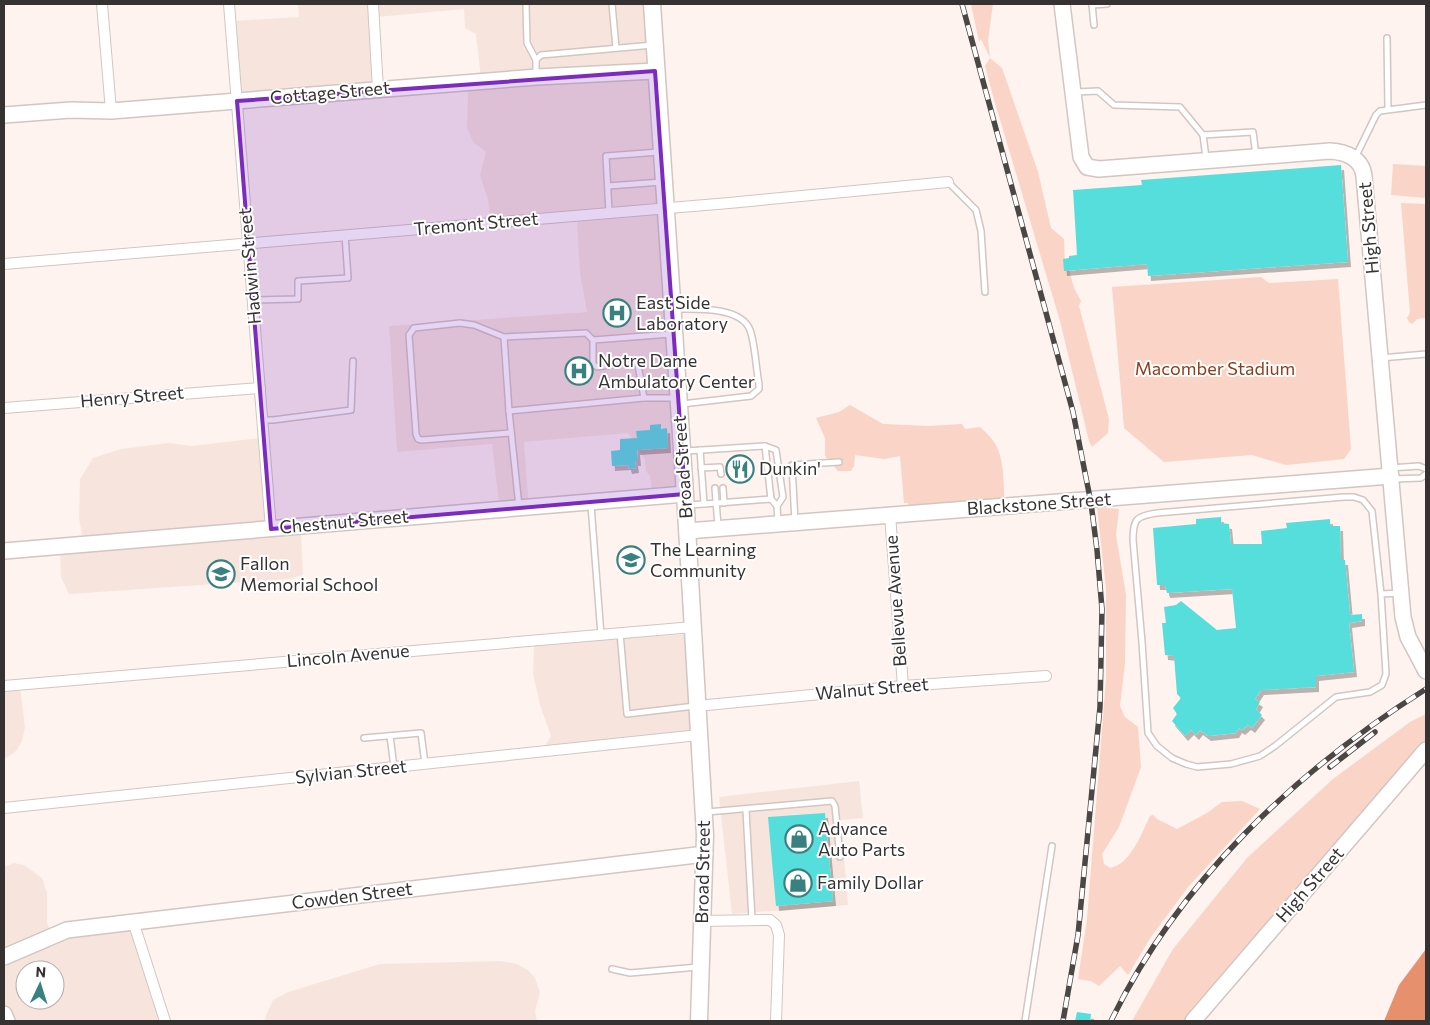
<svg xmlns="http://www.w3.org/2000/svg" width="1430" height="1025" font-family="Commissioner,sans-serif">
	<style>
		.built { fill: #f7e5dd; fill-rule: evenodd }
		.green { fill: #fad4c6 }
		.water { fill: #e7906e }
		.building { fill: #56dedc; filter: url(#shadow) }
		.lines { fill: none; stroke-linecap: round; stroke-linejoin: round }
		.lane-casing { stroke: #d1c6c2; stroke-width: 8 }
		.street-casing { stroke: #d1c6c2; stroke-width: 12 }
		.secondary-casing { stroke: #d1c6c2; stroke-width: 18 }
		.primary-casing { stroke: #d1c6c2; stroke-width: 19 }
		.lane { stroke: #fff; stroke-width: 5 }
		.street { stroke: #fff; stroke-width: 10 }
		.secondary { stroke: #fff; stroke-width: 15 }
		.primary { stroke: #fff; stroke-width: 16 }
		.rail-casing { stroke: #4b4745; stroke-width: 5.5 }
		.rail { stroke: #fff; stroke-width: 4; stroke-dasharray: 11; stroke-linecap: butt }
		.marked { fill: #7b2cbf; fill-opacity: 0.2; stroke: #7b2cbf; stroke-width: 4; stroke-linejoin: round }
		.labels { text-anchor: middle; stroke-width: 4; stroke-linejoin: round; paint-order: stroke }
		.street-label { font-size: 18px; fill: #363231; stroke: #fff }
		.poi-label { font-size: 18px; fill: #363231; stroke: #fff; text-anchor: start }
		.park-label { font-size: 18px; fill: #8c3d1a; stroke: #fff }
	</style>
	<defs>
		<filter id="shadow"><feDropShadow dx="3" dy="5" stdDeviation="0" flood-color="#0004"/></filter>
	</defs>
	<rect width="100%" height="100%" fill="#fef3ef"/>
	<g class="built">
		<polygon points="298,4 647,4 684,497 653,499 650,476 646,471 645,460 628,433 524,442 529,510 500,512 492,444 398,452 397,451 389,326 587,312 580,273 577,222 569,221 491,228 488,200 480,175 486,152 473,142 467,127 468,91 482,88 476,34 465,28 464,9 377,17 379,94 239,107 233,21 299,17"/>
		<polygon points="261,438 270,529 301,532 303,575 289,579 69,594 61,577 60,550 84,545 79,518 80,479 93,458 121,449 169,443 192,446"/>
		<polygon points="691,634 698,737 539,756 551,736 540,705 533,674 534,646 541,643"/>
		<polygon points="4,687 20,687 25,727 22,741 16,751 4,759"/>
		<polygon points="859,781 863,818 841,820 848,905 732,914 719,797"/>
		<path d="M14,863L24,865L42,878L47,893V923L53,938L131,929L164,1021H8L4,1012V867ZM25,970H55V1000H25Z"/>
		<polygon points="501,961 517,964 528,970 535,978 540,992 535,1011 537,1021 265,1021 266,1015 273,1000 288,992 380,964"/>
	</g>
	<g class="green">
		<polygon points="971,4 993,4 988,41 990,58 1002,68 1038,172 1051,228 1064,239 1065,268 1069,270 1074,288 1081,301 1079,306 1109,419 1108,433 1092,447 1089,441 1060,321 993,96 985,66 990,58 981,39 979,42"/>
		<polygon points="1393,164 1426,166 1426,198 1391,195"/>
		<polygon points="1401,203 1426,204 1426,318 1417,319 1412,324 1409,322 1407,318 1410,313"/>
		<polygon points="1261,277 1269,283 1338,279 1351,449 1344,459 1286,465 1252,455 1164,462 1124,428 1112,287"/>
		<path d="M850,405L883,424L929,426L962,424L965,429L980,427C985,432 990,436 994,442C1006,460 1003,488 1005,509L913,517L908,503H904L900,456L884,459L855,455L854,466L851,471H838L825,456V438L816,418L839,412Z"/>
		<path d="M1097,507L1119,509L1116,535L1126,595L1125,663L1120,706L1125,717L1138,727L1141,767L1119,827L1102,854L1104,864L1110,868C1130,865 1142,833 1150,816L1153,815L1157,819L1177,829L1207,813L1222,802L1242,801L1260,809L1188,887L1151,937L1128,975L1120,966L1099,986L1091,981L1078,979L1087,919L1106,679V589Z"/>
		<polygon points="1426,714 1426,756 1199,1021 1132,1021 1173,949 1247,858 1333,779 1410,722"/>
	</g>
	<polygon class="water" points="1426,949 1426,1021 1384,1021 1399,985"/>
	<g class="building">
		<polygon points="1341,165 1348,262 1148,276 1147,264 1064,271 1063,259 1069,258 1069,256 1077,255 1073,190 1142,185 1141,180"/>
		<polygon points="661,424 661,429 667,428 668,448 637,450 638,461 635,461 636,468 629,469 628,465 612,466 611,451 620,450 620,439 637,438 636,431 650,430 650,425"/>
		<polygon points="1221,517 1221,523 1229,524 1231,544 1262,544 1261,531 1287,528 1286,523 1330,519 1330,526 1340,526 1341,560 1345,560 1350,615 1362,614 1362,621 1349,623 1354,672 1316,676 1316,687 1261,690 1255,699 1260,702 1256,709 1262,715 1252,728 1248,725 1242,730 1239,728 1236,733 1208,736 1200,730 1196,735 1191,730 1185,736 1172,721 1177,714 1173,708 1181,698 1177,694 1174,656 1165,655 1162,623 1166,623 1164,607 1176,605 1181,601 1217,630 1236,628 1232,589 1167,593 1165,585 1157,585 1153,528 1196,524 1196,519"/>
		<polygon points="825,813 833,901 776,906 768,817"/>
		<polygon points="1077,1012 1091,1014 1090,1021 1075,1021"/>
	</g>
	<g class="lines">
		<g class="lane-casing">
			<g id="lane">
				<polyline points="526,4 527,43 536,60"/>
				<polyline points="612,4 616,48"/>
				<polyline points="1092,4 1094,25"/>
				<polyline points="1092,5 1107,4"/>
				<polyline points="1387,38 1388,109"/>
				<polyline points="536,74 536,60 541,55 653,45"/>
				<polyline points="1076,92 1098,91 1114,105 1180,107 1203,135 1206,158"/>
				<polyline points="1203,135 1253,132 1256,156"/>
				<polyline points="1355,158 1376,115 1380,111 1426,105"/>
				<polyline points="948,182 976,210 981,231 985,292"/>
				<polyline points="608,186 662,182"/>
				<polyline points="609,212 606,156 659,152"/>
				<polyline points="253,300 298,299 298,281 348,278 345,235"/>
				<path d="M675,309C695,309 741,306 750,330C755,343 756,369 759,384V389L751,396L682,404"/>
				<polyline points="504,337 474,325 460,323 414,328 409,335 416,434 418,439 422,440 511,433"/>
				<polyline points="593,340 671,334"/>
				<polyline points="1381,358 1426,354"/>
				<polyline points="509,411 644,398"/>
				<polyline points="263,420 273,420 351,410 353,361"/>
				<polyline points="765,446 771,499 777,506 778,521"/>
				<polyline points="700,450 704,504 771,499"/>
				<polyline points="686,451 765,446 776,450 783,497 777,506"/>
				<polyline points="701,468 720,467 721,474"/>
				<polyline points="1390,468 1419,466 1426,469"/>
				<polyline points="1393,479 1421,478 1426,474"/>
				<polyline points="715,488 718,526"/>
				<polyline points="723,488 724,503"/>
				<polyline points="591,505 601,635"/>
				<polyline points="687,505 704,504"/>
				<polyline points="519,507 509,411 504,337 586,333 593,340 593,364 597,367 634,361 638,365 644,398 677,398"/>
				<polyline points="795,522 792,465 839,462"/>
				<path d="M1381,594L1372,511L1363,500L1354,497H1344L1157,513C1136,516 1133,519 1133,540L1142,642L1148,733L1157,746L1172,758L1186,764L1197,767L1231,764L1260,756L1275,746L1336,697L1370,692L1382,685L1386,674L1381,594L1400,593"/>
				<polyline points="620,633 627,714 695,706"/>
				<polyline points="390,736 394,767"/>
				<polyline points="364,738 421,733 425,764"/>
				<polyline points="746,810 752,920"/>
				<polyline points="707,812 832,801 835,806 840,857"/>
				<polyline points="612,969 630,973 698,967"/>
				<polyline points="1025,1021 1052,846"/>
			</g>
		</g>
		<g class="street-casing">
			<g id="street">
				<polyline points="102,4 111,111"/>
				<polyline points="229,4 271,529"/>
				<polyline points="373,4 378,89"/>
				<polyline points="4,264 729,203 948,182"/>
				<polyline points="4,408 260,388"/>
				<polyline points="890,515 903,686"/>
				<polyline points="4,686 693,627"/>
				<polyline points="697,706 903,686 1046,676"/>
				<polyline points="4,808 699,735"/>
				<polyline points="133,921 165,1021"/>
				<polyline points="703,921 770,920 776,925 779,935 776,1021"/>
			</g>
		</g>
		<g class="secondary-casing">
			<g id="secondary">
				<path d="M1062,4L1081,157L1087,167L1099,169L1330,151C1346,152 1362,158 1364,176L1403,617L1408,637L1426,671"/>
				<polyline points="4,115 71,110 111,111 537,77 655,71"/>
				<path d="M687,531C921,513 1156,496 1391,476"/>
				<polyline points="4,551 685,494"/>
				<polyline points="4,957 67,930 705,854"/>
				<polyline points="4,1014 7,1021"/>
				<polyline points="1193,1021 1426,750"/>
			</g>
		</g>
		<g class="primary-casing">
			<polyline id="primary" points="652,4 685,494 705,835 699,1021"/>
		</g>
		<use href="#lane" class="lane"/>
		<use href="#street" class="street"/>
		<use href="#secondary" class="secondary"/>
		<use href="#primary" class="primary"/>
		<g class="rail-casing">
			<g id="rail">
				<polyline points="962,4 1073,412 1091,503 1097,550 1102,609 1100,707 1078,935 1063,1021"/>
				<polyline points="1330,767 1375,732"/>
				<path d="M1111,1021C1179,881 1296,771 1426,689"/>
			</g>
		</g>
		<use href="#rail" class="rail"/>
	</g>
	<path class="marked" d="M655,71L685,494L271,529L237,101Z"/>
	<defs>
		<g id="hospital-ring" transform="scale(1.4375)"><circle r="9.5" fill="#fff" stroke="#398181" stroke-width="1.5"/><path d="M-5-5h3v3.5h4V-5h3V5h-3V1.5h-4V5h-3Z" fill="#398181"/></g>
		<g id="restaurant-ring" transform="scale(1.4375)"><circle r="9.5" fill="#fff" stroke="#398181" stroke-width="1.5"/><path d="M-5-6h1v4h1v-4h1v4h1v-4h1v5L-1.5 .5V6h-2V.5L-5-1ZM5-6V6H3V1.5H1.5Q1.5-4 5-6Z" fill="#398181"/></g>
		<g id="school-ring" transform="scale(1.4375)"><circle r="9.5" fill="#fff" stroke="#398181" stroke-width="1.5"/><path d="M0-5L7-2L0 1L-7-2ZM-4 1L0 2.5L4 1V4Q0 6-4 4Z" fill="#398181"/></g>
		<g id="shop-ring" transform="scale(1.4375)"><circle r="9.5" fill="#fff" stroke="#398181" stroke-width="1.5"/><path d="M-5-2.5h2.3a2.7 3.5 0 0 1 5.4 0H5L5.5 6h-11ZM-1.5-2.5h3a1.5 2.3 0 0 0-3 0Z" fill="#398181"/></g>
	</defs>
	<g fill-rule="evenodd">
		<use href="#hospital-ring" x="617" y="313"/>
		<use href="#hospital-ring" x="579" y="371"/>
		<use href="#restaurant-ring" x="740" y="469"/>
		<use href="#school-ring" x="631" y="560"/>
		<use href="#school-ring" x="221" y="574"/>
		<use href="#shop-ring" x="799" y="839"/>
		<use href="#shop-ring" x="798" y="883"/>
	</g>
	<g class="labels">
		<g class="street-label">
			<text transform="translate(330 93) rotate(-5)" y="6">Cottage Street</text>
			<text transform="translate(476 224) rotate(-5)" y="6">Tremont Street</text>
			<text transform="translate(1369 228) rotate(-95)" y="6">High Street</text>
			<text transform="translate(250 266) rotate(-95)" y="6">Hadwin Street</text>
			<text transform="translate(132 397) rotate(-5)" y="6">Henry Street</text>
			<text transform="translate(683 467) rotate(-94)" y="6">Broad Street</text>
			<text transform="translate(1039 504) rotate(-4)" y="6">Blackstone Street</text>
			<text transform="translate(344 522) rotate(-5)" y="6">Chestnut Street</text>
			<text transform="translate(896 601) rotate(-94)" y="6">Bellevue Avenue</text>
			<text transform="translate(348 656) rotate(-5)" y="6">Lincoln Avenue</text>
			<text transform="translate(872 689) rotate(-5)" y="6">Walnut Street</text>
			<text transform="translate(351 772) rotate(-6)" y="6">Sylvian Street</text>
			<text transform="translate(703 872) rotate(-89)" y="6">Broad Street</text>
			<text transform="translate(1310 885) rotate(-49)" y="6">High Street</text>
			<text transform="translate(352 896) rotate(-7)" y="6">Cowden Street</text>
		</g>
		<g class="poi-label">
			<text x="636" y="309">East Side<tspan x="636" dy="21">Laboratory</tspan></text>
			<text x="598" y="367">Notre Dame<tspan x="598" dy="21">Ambulatory Center</tspan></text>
			<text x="759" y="475">Dunkin'</text>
			<text x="650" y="556">The Learning<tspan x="650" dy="21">Community</tspan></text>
			<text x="240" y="570">Fallon<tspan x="240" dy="21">Memorial School</tspan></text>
			<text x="818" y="835">Advance<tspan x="818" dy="21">Auto Parts</tspan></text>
			<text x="817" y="889">Family Dollar</text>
		</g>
		<g class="park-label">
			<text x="1215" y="375">Macomber Stadium</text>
		</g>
	</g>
	<rect width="1430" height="1025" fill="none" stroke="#363231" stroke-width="10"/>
	<g transform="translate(40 985) rotate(4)"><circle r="24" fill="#ffffff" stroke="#afadad"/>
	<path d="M0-4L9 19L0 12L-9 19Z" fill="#398181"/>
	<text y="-8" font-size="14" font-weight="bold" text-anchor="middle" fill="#363231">N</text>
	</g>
</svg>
